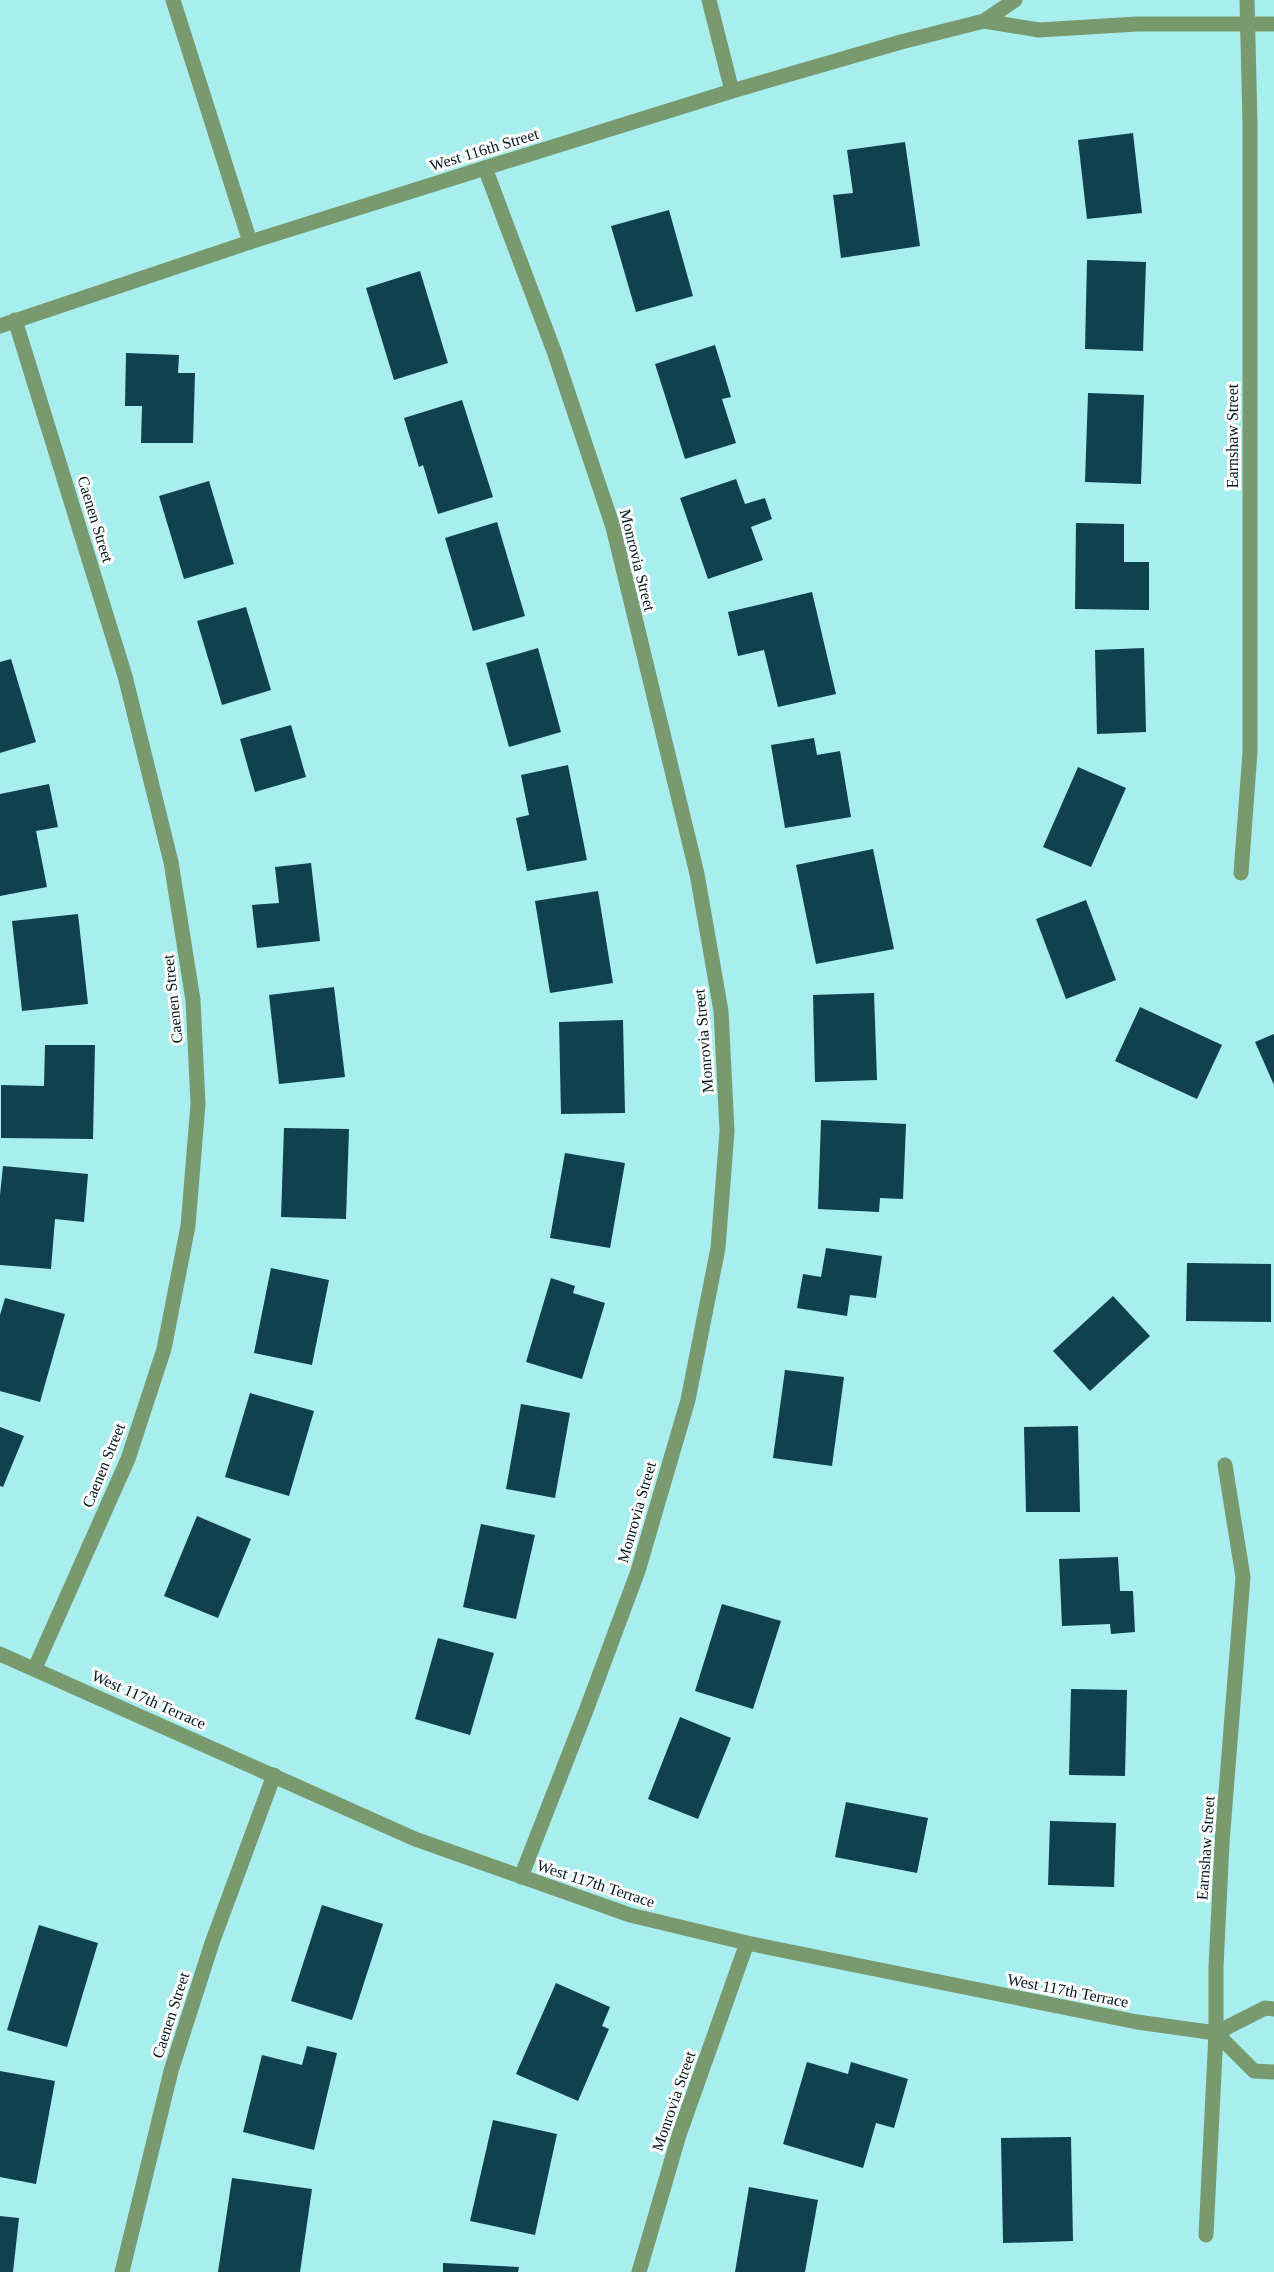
<svg xmlns="http://www.w3.org/2000/svg" width="1274" height="2272" font-family="'Times New Roman',serif">
	<style>
		.building { fill: #0f414e }
		.lines { fill: none; stroke-linecap: round; stroke-linejoin: round }
		.minor { stroke: #79996f; stroke-width: 15 }
		.labels { text-anchor: middle; stroke-width: 6; stroke-linejoin: round; paint-order: stroke }
		.street-label { font-size: 16px; fill: #00181a; stroke: #fff }
	</style>
	<rect width="100%" height="100%" fill="#a8eeef"/>
	<g class="building">
		<polygon points="1133,133 1142,213 1087,219 1078,140"/>
		<polygon points="905,142 920,246 841,258 833,195 853,193 847,150"/>
		<polygon points="669,210 693,296 636,312 611,226"/>
		<polygon points="1087,260 1146,262 1143,351 1085,349"/>
		<polygon points="420,271 448,363 394,380 366,288"/>
		<polygon points="715,345 731,397 722,399 736,443 685,459 655,364"/>
		<polygon points="126,353 179,355 178,373 195,373 193,443 141,443 142,406 125,406"/>
		<polygon points="1088,393 1144,395 1141,484 1085,482"/>
		<polygon points="462,400 493,497 438,514 423,465 419,467 404,418"/>
		<polygon points="736,479 745,504 765,498 772,519 751,527 763,560 708,579 680,498"/>
		<polygon points="209,481 234,564 184,579 159,496"/>
		<polygon points="497,522 525,616 473,631 445,538"/>
		<polygon points="1076,523 1124,524 1124,562 1149,562 1149,610 1075,609"/>
		<polygon points="812,592 836,694 778,707 764,650 738,656 728,612"/>
		<polygon points="246,607 271,690 222,705 197,621"/>
		<polygon points="538,648 561,732 509,747 486,663"/>
		<polygon points="1144,648 1146,732 1097,734 1095,650"/>
		<polygon points="11,659 36,742 0,753 0,662"/>
		<polygon points="291,725 306,777 255,792 240,739"/>
		<polygon points="814,738 817,755 840,751 851,817 785,828 771,745"/>
		<polygon points="568,765 587,860 527,871 516,818 529,815 521,775"/>
		<polygon points="1078,767 1126,788 1091,867 1043,847"/>
		<polygon points="49,784 58,827 36,831 47,887 0,896 0,794"/>
		<polygon points="873,849 894,949 816,964 796,865"/>
		<polygon points="311,863 320,941 257,948 252,905 279,903 275,867"/>
		<polygon points="598,891 613,983 550,993 535,901"/>
		<polygon points="1086,900 1116,980 1066,999 1036,919"/>
		<polygon points="78,914 88,1004 22,1011 12,921"/>
		<polygon points="334,987 345,1077 279,1084 269,995"/>
		<polygon points="874,993 877,1080 815,1082 813,995"/>
		<polygon points="1140,1007 1222,1045 1197,1099 1115,1061"/>
		<polygon points="623,1020 625,1113 561,1114 559,1022"/>
		<polygon points="1274,1034 1274,1085 1255,1042"/>
		<polygon points="45,1045 95,1045 93,1139 1,1138 1,1085 44,1086"/>
		<polygon points="821,1120 906,1124 903,1199 880,1198 879,1212 818,1209"/>
		<polygon points="284,1128 349,1129 346,1219 281,1217"/>
		<polygon points="565,1153 625,1163 610,1248 550,1238"/>
		<polygon points="3,1166 88,1174 84,1222 55,1219 51,1269 0,1265 0,1195"/>
		<polygon points="826,1248 882,1256 876,1298 850,1295 847,1316 797,1308 803,1274 821,1277"/>
		<polygon points="1187,1263 1271,1264 1271,1322 1186,1321"/>
		<polygon points="271,1268 329,1280 312,1365 254,1353"/>
		<polygon points="551,1278 575,1286 573,1293 605,1303 582,1379 526,1362"/>
		<polygon points="1113,1296 1150,1336 1090,1391 1053,1351"/>
		<polygon points="5,1298 65,1314 40,1402 0,1391 0,1315"/>
		<polygon points="785,1370 844,1377 832,1466 773,1458"/>
		<polygon points="250,1393 314,1411 289,1496 225,1477"/>
		<polygon points="521,1404 570,1413 555,1498 506,1489"/>
		<polygon points="1078,1426 1080,1512 1026,1512 1024,1427"/>
		<polygon points="0,1427 24,1436 3,1487 0,1486"/>
		<polygon points="197,1516 251,1539 218,1618 164,1596"/>
		<polygon points="481,1524 535,1535 516,1619 463,1607"/>
		<polygon points="1118,1557 1120,1591 1133,1591 1135,1632 1111,1634 1110,1624 1062,1626 1059,1559"/>
		<polygon points="722,1604 781,1621 753,1709 695,1691"/>
		<polygon points="438,1638 494,1653 470,1735 415,1719"/>
		<polygon points="1071,1689 1127,1690 1125,1776 1069,1775"/>
		<polygon points="680,1717 731,1738 698,1819 648,1799"/>
		<polygon points="846,1802 928,1818 917,1873 835,1857"/>
		<polygon points="1050,1821 1116,1823 1114,1887 1048,1885"/>
		<polygon points="322,1905 383,1924 352,2020 291,2001"/>
		<polygon points="39,1925 98,1943 67,2047 7,2030"/>
		<polygon points="556,1983 610,2007 602,2026 609,2029 578,2101 516,2074"/>
		<polygon points="307,2046 337,2053 314,2150 243,2132 262,2055 302,2065"/>
		<polygon points="807,2062 848,2074 851,2062 908,2079 894,2128 876,2123 863,2168 783,2144"/>
		<polygon points="0,2071 55,2081 36,2184 0,2177"/>
		<polygon points="493,2120 557,2134 535,2235 470,2221"/>
		<polygon points="1071,2137 1073,2241 1003,2243 1001,2138"/>
		<polygon points="232,2178 312,2189 300,2272 218,2272"/>
		<polygon points="749,2187 818,2200 805,2272 735,2272"/>
		<polygon points="0,2216 19,2218 13,2272 0,2272"/>
		<polygon points="443,2263 519,2267 518,2272 443,2272"/>
	</g>
	<g class="lines">
		<g class="minor">
			<polyline points="173,0 250,242"/>
			<polyline points="709,0 732,91"/>
			<polyline points="984,21 1039,30 1137,24 1274,24"/>
			<polyline points="485,168 554,351 613,527 697,874 721,1011 727,1131 718,1248 688,1400 638,1571 587,1708 521,1877"/>
			<polyline points="15,320 125,676 171,862 193,1000 198,1104 188,1226 164,1349 128,1459 35,1668"/>
			<polyline points="0,326 250,242 485,168 732,91 901,42 984,21 1015,0"/>
			<polyline points="1241,873 1250,752 1250,123 1247,0"/>
			<polyline points="0,1654 415,1839 630,1915 747,1943 1137,2022 1216,2033 1265,2008 1274,2009"/>
			<polyline points="1216,2033 1254,2071 1274,2072"/>
			<polyline points="1206,2235 1216,2033 1216,1967 1222,1843 1243,1577 1225,1465"/>
			<polyline points="122,2272 171,2071 212,1943 274,1775"/>
			<polyline points="639,2272 679,2135 747,1943"/>
		</g>
	</g>
	<g class="labels">
		<g class="street-label">
			<text transform="translate(484 149) rotate(-17)" y="6">West 116th Street</text>
			<text transform="translate(1232 436) rotate(-90)" y="6">Earnshaw Street</text>
			<text transform="translate(96 519) rotate(73)" y="6">Caenen Street</text>
			<text transform="translate(638 560) rotate(76)" y="6">Monrovia Street</text>
			<text transform="translate(172 999) rotate(-96)" y="6">Caenen Street</text>
			<text transform="translate(703 1041) rotate(-95)" y="6">Monrovia Street</text>
			<text transform="translate(103 1465) rotate(-68)" y="6">Caenen Street</text>
			<text transform="translate(636 1512) rotate(-74)" y="6">Monrovia Street</text>
			<text transform="translate(149 1699) rotate(24)" y="6">West 117th Terrace</text>
			<text transform="translate(1205 1848) rotate(-86)" y="6">Earnshaw Street</text>
			<text transform="translate(596 1883) rotate(18)" y="6">West 117th Terrace</text>
			<text transform="translate(1068 1990) rotate(11)" y="6">West 117th Terrace</text>
			<text transform="translate(170 2015) rotate(-72)" y="6">Caenen Street</text>
			<text transform="translate(673 2101) rotate(-71)" y="6">Monrovia Street</text>
		</g>
	</g>
</svg>
